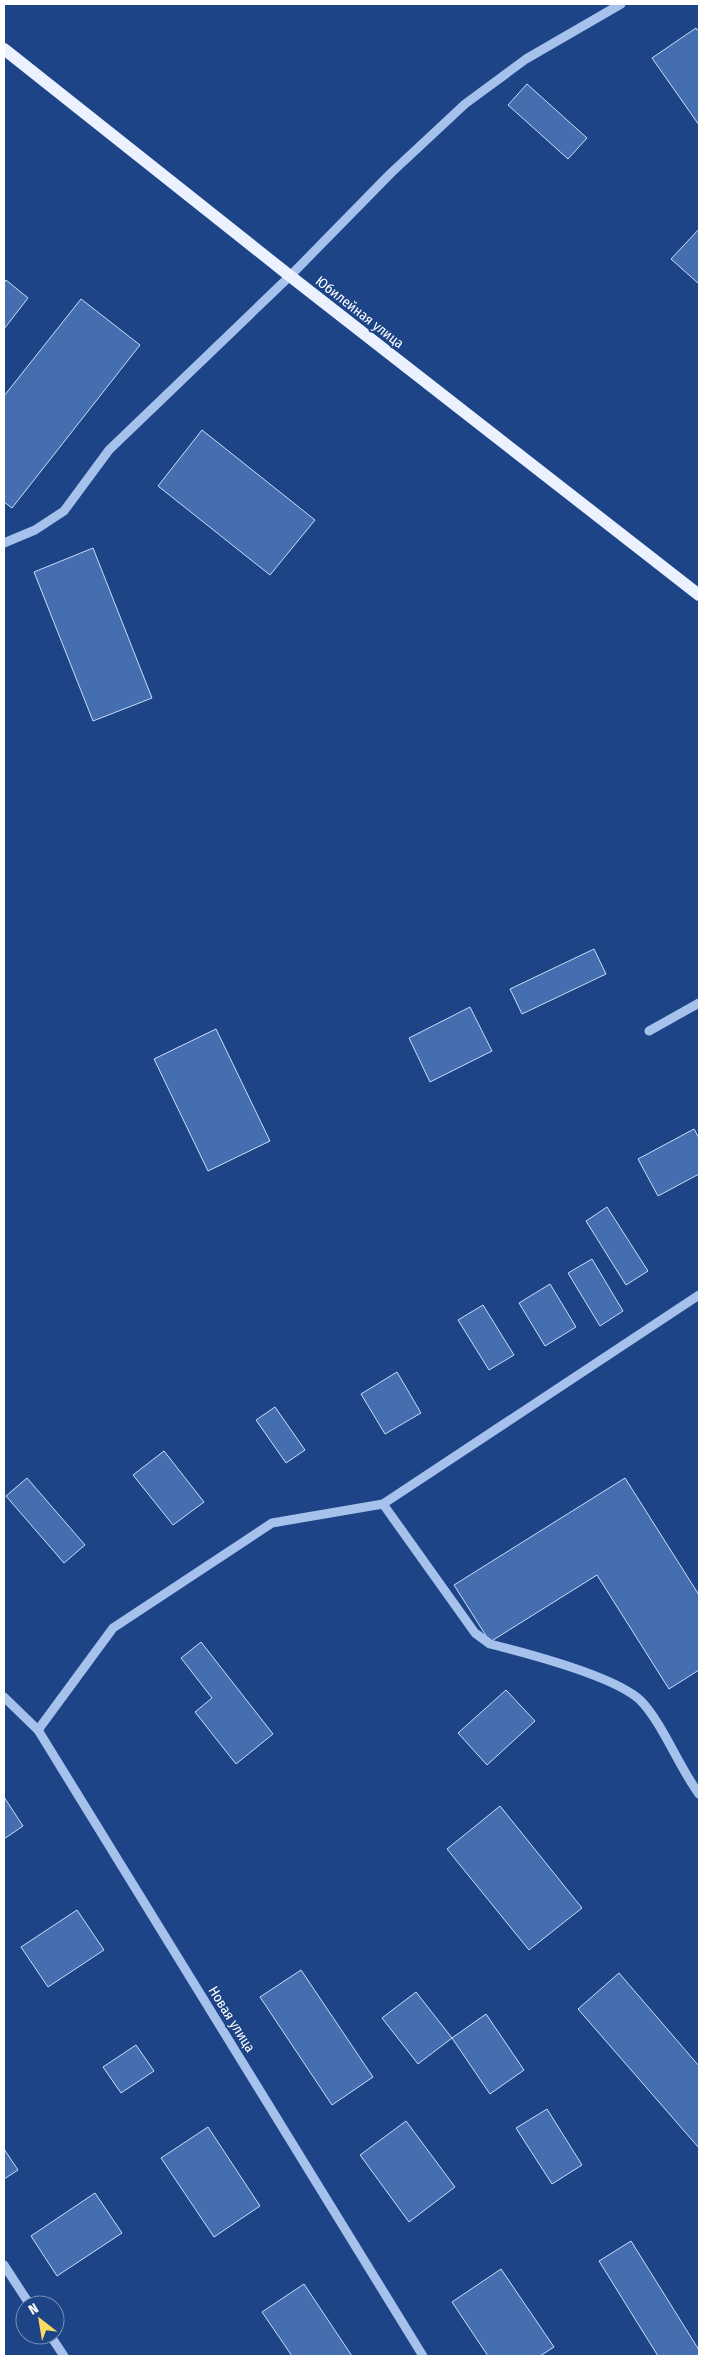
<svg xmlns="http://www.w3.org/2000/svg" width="703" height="2360" font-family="'Fira Sans Condensed',sans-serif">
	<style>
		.building { fill: #456eb0; stroke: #cbddf8 }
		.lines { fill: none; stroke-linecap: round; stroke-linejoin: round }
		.minor { stroke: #a6c1eb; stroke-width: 9 }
		.major { stroke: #ebf1fe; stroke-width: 12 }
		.labels { text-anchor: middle; stroke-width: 4; stroke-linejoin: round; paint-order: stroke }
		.street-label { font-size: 14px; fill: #fff; stroke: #1d4487 }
	</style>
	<rect width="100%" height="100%" fill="#1d4487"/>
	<g class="building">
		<polygon points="696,28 699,32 699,125 652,58"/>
		<polygon points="527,84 587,138 568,159 508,105"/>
		<polygon points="699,229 699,284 671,259"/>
		<polygon points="6,280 28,298 4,329 4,283"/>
		<polygon points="81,299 140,345 12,508 4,502 4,396"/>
		<polygon points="202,430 315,520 270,575 158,486"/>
		<polygon points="93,548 152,698 93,721 34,572"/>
		<polygon points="594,949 606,974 522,1014 510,989"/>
		<polygon points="470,1007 492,1051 430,1082 409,1038"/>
		<polygon points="216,1029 270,1141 208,1171 154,1059"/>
		<polygon points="694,1129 699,1138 699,1174 658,1196 638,1159"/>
		<polygon points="607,1207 648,1271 626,1285 586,1221"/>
		<polygon points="592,1259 623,1311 600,1326 568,1273"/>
		<polygon points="550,1284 576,1327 545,1346 519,1303"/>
		<polygon points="483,1305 514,1355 489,1370 458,1320"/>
		<polygon points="397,1372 421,1413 385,1434 361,1394"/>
		<polygon points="275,1407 305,1450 286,1463 256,1420"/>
		<polygon points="164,1451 204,1502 173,1525 133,1475"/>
		<polygon points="27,1478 85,1545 64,1563 6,1496"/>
		<polygon points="625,1478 699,1595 699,1670 669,1689 597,1575 490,1642 454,1585"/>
		<polygon points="201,1642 273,1734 236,1764 195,1712 212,1698 181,1658"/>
		<polygon points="506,1690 535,1721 487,1765 458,1733"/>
		<polygon points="4,1797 23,1826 4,1839"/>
		<polygon points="500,1806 582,1908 529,1950 447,1849"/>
		<polygon points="77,1910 104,1950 48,1987 21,1947"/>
		<polygon points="301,1970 373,2077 332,2105 260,1997"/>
		<polygon points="619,1973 699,2066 699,2148 578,2009"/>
		<polygon points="416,1992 452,2038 418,2064 382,2018"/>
		<polygon points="486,2014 524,2070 490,2094 452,2038"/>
		<polygon points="136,2045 154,2071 121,2093 103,2067"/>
		<polygon points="547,2109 582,2165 552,2184 516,2128"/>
		<polygon points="406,2121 455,2187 409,2222 360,2155"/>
		<polygon points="208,2127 260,2206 214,2237 161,2158"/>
		<polygon points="4,2149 18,2170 4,2179"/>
		<polygon points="95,2193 122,2233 57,2276 31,2236"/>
		<polygon points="631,2241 699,2350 699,2356 658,2356 599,2261"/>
		<polygon points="501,2269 554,2347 540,2356 488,2356 452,2302"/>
		<polygon points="304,2284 352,2356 292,2356 262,2312"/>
	</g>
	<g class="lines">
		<g class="minor">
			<polyline points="4,543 35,530 64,511 109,450 290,276 391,173 465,104 526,59 621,4"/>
			<polyline points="649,1031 699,1003"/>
			<path d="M383,1504L475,1633L490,1644C526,1653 614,1676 640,1700C662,1722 679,1767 699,1794"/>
			<polyline points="4,1697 38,1730 423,2356"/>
			<polyline points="38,1730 113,1628 272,1523 383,1504 699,1295"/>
			<polyline points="4,2265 30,2305"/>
			<polyline points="50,2335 64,2356"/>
		</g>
		<polyline class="major" points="4,49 290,276 699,595"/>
	</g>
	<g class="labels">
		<g class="street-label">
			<text transform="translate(360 312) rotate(38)" y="5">Юбилейная улица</text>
			<text transform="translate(232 2019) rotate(58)" y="5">Новая улица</text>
		</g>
	</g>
	<rect width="703" height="2360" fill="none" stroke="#ffffff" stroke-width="10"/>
	<g transform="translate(40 2320) rotate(329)"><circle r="24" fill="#1d4487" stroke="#778fb7"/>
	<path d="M0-4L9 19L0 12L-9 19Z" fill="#fbd965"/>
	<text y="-8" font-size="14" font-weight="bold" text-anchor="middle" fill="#ffffff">N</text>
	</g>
</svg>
